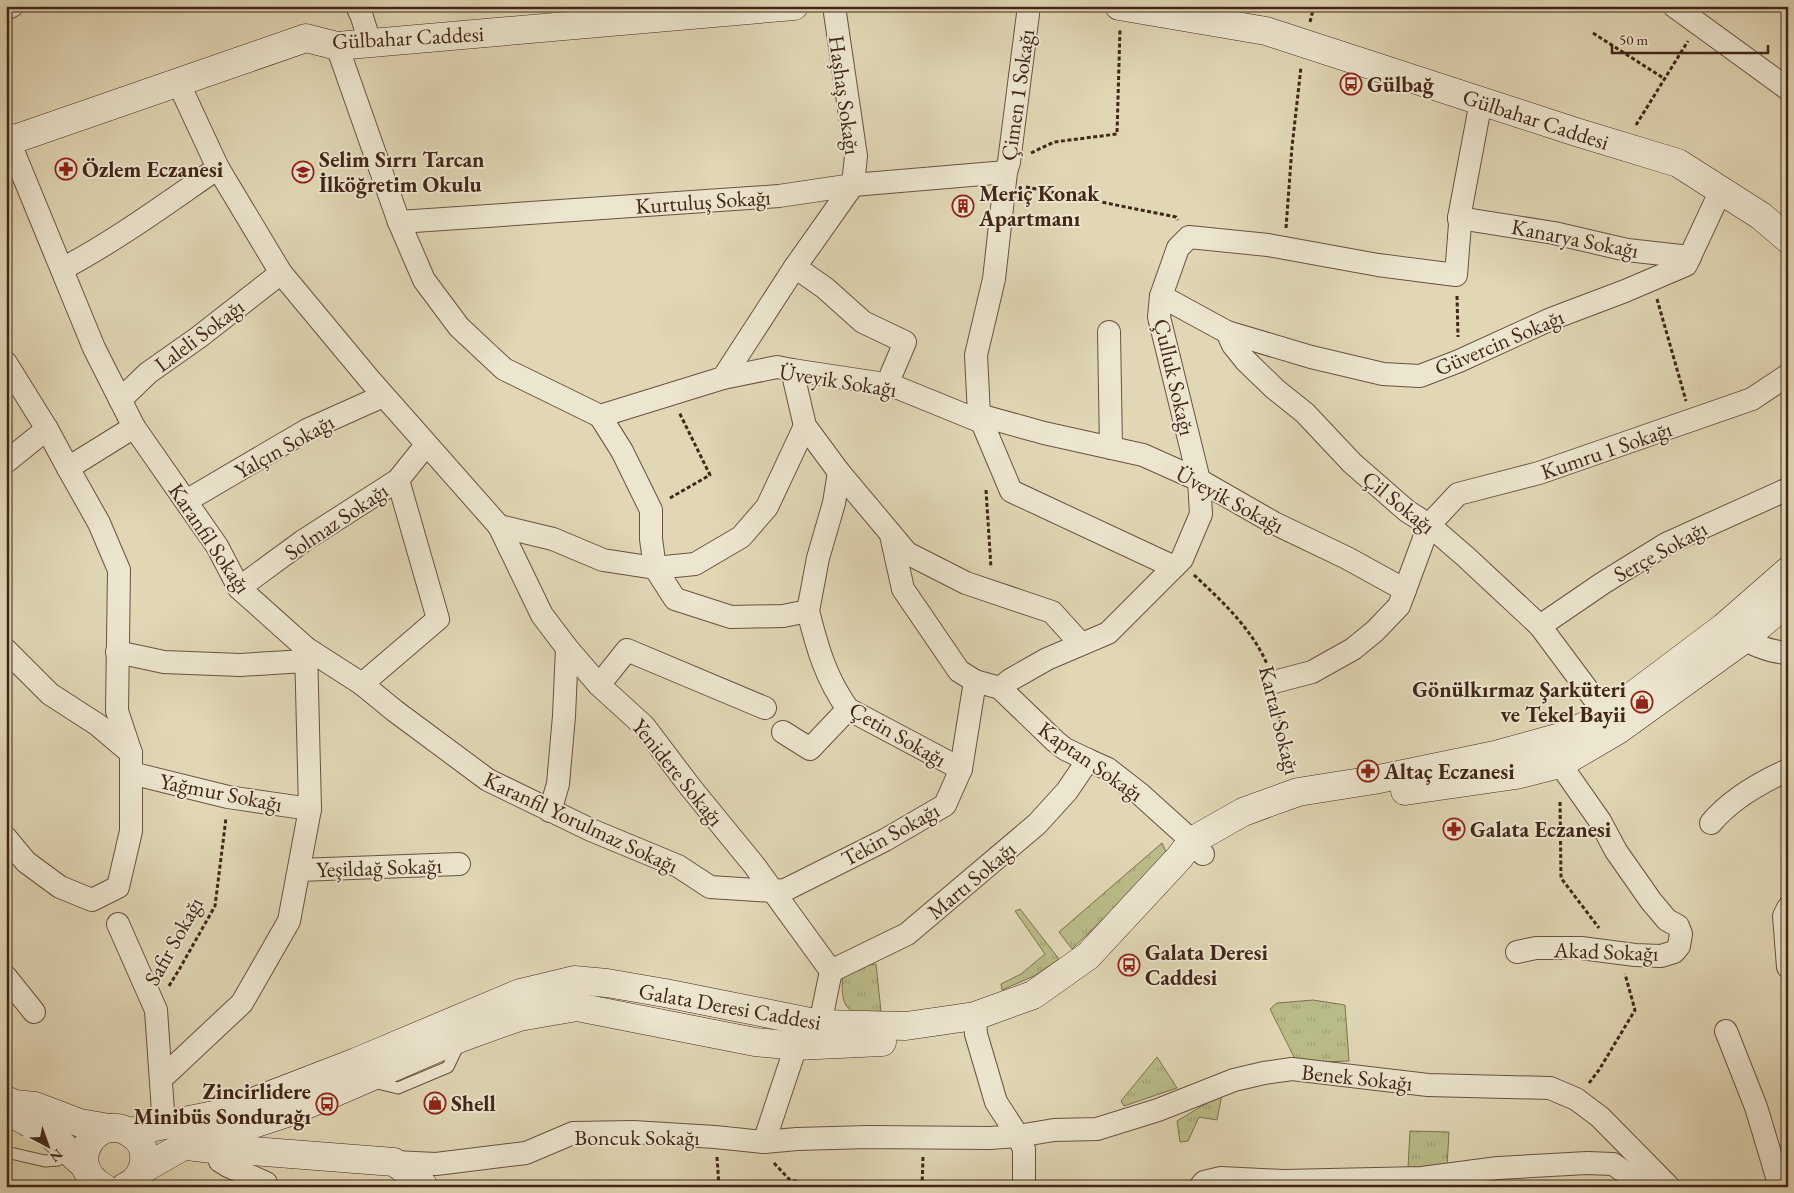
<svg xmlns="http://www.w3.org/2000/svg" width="1794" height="1193" font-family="'EB Garamond',serif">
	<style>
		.grass { fill: url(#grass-tufts); stroke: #7e7150 }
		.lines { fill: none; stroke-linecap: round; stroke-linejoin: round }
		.lane-casing { stroke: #695240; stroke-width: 13 }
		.street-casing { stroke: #695240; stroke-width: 24 }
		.secondary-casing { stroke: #412619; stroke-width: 29 }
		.path { stroke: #412619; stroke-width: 3; stroke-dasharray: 4 2.5; stroke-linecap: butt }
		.lane { stroke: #ece5cf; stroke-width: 11 }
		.street { stroke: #ece5cf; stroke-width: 22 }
		.secondary { stroke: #ece5cf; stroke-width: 28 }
		.labels { text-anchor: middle; stroke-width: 4; stroke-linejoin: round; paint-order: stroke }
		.street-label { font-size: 22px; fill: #412619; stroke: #ece5cf }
		.poi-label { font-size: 22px; font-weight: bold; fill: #412619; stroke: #ece5cf; text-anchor: start }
	</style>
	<defs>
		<pattern id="grass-tufts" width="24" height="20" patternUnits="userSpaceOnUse" patternTransform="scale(1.25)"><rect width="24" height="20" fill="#babc88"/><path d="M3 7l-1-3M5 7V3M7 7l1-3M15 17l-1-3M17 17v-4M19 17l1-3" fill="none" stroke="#a1a175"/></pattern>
	</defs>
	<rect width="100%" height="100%" fill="#e1d7b5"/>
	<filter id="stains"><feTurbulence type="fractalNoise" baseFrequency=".004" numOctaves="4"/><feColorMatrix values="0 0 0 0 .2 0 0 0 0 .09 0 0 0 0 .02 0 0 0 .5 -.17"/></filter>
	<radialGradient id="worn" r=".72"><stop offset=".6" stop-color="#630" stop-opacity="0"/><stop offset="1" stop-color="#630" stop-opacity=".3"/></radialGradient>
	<g class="grass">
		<polygon points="1162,843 1168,856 1072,949 1059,932"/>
		<polygon points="1020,909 1059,959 1034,976 1002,990 1001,984 1021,974 1045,954 1015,911"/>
		<path d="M876,964L881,1011C873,1011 863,1013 856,1012C839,1009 842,984 843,972L847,968Z"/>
		<polygon points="1313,1000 1345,1005 1349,1061 1297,1063 1270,1009 1277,1003"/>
		<polygon points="1157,1057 1177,1088 1124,1106 1121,1101"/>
		<polygon points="1222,1094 1217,1120 1199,1117 1188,1141 1180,1142 1177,1121"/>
		<polygon points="1410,1131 1449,1132 1447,1167 1408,1168"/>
	</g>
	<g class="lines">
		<g class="lane-casing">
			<g id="lane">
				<polyline points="373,1082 398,1088 448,1067 459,1044"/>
				<polyline points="6,1152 45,1161 58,1160 69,1152"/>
			</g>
		</g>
		<g class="street-casing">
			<g id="street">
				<polyline points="357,6 362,17 370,43"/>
				<polyline points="1674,6 1788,89"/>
				<polyline points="6,9 12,6"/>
				<polyline points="337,46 399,222 424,280 459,327 504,369 600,416 723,378 795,267 853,185 856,156 834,6"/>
				<polyline points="178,82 218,168 281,273 370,380 499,526 553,539 603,560 655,568 651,539 651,510 622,451 600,416"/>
				<polyline points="9,141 94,348 134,427 217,546 239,588 306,648 362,684 395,711 488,780 591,830 678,866 710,887 773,891 785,890 885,840 945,805 961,769 975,681"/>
				<polyline points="1459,218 1554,233 1627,250 1690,257"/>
				<polyline points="399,222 779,196 853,185 1006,172"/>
				<polyline points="795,267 825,288 863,322 905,342 891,375 891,385"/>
				<path d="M62,269C117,240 167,203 218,168"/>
				<polyline points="1161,296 1227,332 1233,345 1245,360 1275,389 1305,413 1352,463 1407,511 1429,525 1466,557 1540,626 1616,728"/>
				<polyline points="1109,332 1111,448"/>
				<polyline points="1227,332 1311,357 1383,374 1420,376 1459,361 1551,319 1625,291 1686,265 1721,190"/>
				<polyline points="6,363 47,429 68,468"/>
				<polyline points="792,370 805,426 839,472"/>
				<polyline points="723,378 777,367 792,370 891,385 977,420 979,415 976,355 994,279 1006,172 1009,162 1029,6"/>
				<polyline points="120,400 148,373 199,337 281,273"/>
				<polyline points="979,415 1044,433 1143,455 1199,480 1274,523 1347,558 1405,590"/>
				<polyline points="979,415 1011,491 1174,567"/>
				<polyline points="805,426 767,507 741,537 695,564 655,568 675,599 731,617 783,616 808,611 818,558 834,503 839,472 907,553 966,583 1052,612 1081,644"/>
				<polyline points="6,462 47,429"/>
				<polyline points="186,501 307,430 383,396"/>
				<polyline points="499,526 542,615 567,648 599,685 644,726 691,788 754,865 831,971 820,1024 796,1046 764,1142"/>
				<polyline points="891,535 903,589 959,671 975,681 1000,688 1055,741 1065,749 1088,760 1108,769 1140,794 1192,841 1203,854"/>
				<polyline points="239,588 303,541 398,480 426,445"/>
				<path d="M808,611C817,647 826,679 848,709L961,769"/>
				<polyline points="1540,626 1603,583 1666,544 1788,489"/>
				<path d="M1731,632C1747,642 1769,652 1788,653"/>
				<polyline points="6,650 50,694 98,725 131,753"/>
				<polyline points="117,652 164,662 240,665 305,661"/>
				<polyline points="1274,682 1312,672 1353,649 1375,631 1399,606 1429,525 1458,494 1539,473 1752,399 1788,375"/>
				<polyline points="362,684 438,619 398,480"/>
				<polyline points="599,685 627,650 765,708"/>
				<polyline points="1000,688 1010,680 1047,659 1108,633 1182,559 1201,514 1199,480 1159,317 1161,296 1178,248 1189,237 1268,245 1378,265 1456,275 1460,224 1459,218 1481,101"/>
				<polyline points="783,732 810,749 848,709"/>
				<polyline points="131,773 228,797 310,809"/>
				<polyline points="550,811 558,784 564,716 567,648"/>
				<path d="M1711,823C1731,799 1759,783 1788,770"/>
				<polyline points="6,838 26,862 60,887 92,900 118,887 131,831 131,753 117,711 119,570 99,523 68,468 134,427"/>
				<polyline points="299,870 459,864"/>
				<polyline points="1788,908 1784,916 1788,967"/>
				<polyline points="118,924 156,1010 164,1126"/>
				<polyline points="1517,952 1536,948 1581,948 1635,955 1661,956 1674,952 1679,946 1681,934 1678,926 1667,920 1651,901 1616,851 1600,821 1560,764"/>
				<polyline points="831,971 907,934 1037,824 1067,791 1088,760"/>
				<polyline points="6,977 34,1012"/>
				<polyline points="975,1016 976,1034 996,1102 1018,1136 1024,1149 1024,1183 1026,1187"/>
				<polyline points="1726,1031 1756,1107 1778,1180"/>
				<polyline points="161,1079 242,1003 289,921 310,809 306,648"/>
				<polyline points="221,1150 220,1161 228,1166 266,1183 267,1187"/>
				<polyline points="394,1162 436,1164 526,1153 573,1133 633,1132 715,1137 764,1142 797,1139 868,1137 990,1138 1018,1136 1054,1130 1097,1129 1158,1110 1234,1080 1264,1073 1292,1069 1428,1085 1550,1088 1576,1099 1600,1117 1669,1187"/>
				<polyline points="1200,1187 1204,1182 1221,1178 1283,1181 1422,1178 1498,1168 1587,1163 1613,1164 1633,1178 1654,1187"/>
			</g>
		</g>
		<g class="secondary-casing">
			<g id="secondary">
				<polyline points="1119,6 1266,31 1576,132 1678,163 1761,216 1788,239"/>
				<polyline points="6,136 9,141 306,38 337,46 794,6"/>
				<polyline points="1405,791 1516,775 1560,764 1618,730 1743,640 1788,601"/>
				<polyline points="6,1100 14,1104 35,1106 80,1123 109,1128"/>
				<polyline points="14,1104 22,1119 51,1135 84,1165"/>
				<polyline points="130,1132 224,1113 356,1062 520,993 574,980 607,983 665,993 820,1024 906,1026 975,1016 1033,995 1088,956 1179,858 1192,841 1243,812 1298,792 1374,780 1495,755 1564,736 1607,715 1724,627 1788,571"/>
				<polyline points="195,1147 221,1150 240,1150 394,1162 419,1180 424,1187"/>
				<polyline points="143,1169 180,1148 290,1112 463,1037 519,1017 577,1007 755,1042 796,1046 882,1042"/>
				<path d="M103,1187C59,1162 102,1106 135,1137C142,1142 145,1152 144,1161C143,1173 136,1182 125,1187"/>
			</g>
		</g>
		<g class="path">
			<polyline points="1310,22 1314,6"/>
			<polyline points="1593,33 1665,79"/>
			<polyline points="1636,125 1688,41"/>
			<polyline points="1031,153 1054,142 1117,134 1120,29"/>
			<polyline points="1026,187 1176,217 1178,220"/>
			<polyline points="1286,228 1292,147 1301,67"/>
			<polyline points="1457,296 1458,337"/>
			<polyline points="1657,299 1686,401"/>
			<polyline points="986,490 991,568"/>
			<polyline points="670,498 710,475 679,412"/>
			<path d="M1194,575C1222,601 1252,629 1267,664"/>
			<polyline points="1276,701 1291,771"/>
			<polyline points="1560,802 1561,878 1599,928"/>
			<polyline points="169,986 180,968 215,906 226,818"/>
			<polyline points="1589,1083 1599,1070 1635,1010 1625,974"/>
			<polyline points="717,1157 719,1187"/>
			<polyline points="774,1163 789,1179 815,1187"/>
			<polyline points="922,1187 923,1157"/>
		</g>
		<use href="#lane" class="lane"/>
		<use href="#street" class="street"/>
		<use href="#secondary" class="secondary"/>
	</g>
	<defs>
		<g id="bus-ring" transform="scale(1.125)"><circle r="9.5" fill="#ece5cf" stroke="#8f2418" stroke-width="1.5"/><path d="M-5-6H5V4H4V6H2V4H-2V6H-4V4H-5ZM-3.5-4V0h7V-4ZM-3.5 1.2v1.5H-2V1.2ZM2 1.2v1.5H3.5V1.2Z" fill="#8f2418"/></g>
		<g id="pharmacy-ring" transform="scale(1.125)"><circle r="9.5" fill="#ece5cf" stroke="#8f2418" stroke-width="1.5"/><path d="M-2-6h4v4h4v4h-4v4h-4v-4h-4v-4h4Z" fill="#8f2418"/></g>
		<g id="school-ring" transform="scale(1.125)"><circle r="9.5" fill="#ece5cf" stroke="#8f2418" stroke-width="1.5"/><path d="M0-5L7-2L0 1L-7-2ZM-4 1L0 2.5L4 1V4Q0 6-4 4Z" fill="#8f2418"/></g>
		<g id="building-ring" transform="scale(1.125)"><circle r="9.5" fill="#ece5cf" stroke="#8f2418" stroke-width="1.5"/><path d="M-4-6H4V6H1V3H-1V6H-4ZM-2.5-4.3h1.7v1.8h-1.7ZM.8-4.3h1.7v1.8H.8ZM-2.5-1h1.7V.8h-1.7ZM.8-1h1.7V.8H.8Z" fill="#8f2418"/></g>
		<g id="shop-ring" transform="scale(1.125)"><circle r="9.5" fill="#ece5cf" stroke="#8f2418" stroke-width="1.5"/><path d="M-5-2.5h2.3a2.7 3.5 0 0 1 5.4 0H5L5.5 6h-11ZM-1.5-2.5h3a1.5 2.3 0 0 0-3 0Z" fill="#8f2418"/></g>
	</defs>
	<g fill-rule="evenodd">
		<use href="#bus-ring" x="1351" y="84"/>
		<use href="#pharmacy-ring" x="66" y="169"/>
		<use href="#school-ring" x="303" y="172"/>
		<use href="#building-ring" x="963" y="206"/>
		<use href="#shop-ring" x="1642" y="702"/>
		<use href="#pharmacy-ring" x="1368" y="771"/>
		<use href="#pharmacy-ring" x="1454" y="829"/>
		<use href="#bus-ring" x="1129" y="965"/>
		<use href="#shop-ring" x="435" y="1103"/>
		<use href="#bus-ring" x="327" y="1104"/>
	</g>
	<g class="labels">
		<g class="street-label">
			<text transform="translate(408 37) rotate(-3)" y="8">Gülbahar Caddesi</text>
			<text transform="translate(845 95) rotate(82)" y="8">Haşhaş Sokağı</text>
			<text transform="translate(1017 95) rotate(-82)" y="8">Çimen 1 Sokağı</text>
			<text transform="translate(1536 119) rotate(18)" y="8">Gülbahar Caddesi</text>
			<text transform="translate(703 201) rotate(-4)" y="8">Kurtuluş Sokağı</text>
			<text transform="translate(1575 238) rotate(11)" y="8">Kanarya Sokağı</text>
			<text transform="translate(199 335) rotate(-37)" y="8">Laleli Sokağı</text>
			<text transform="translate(1499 342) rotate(-23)" y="8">Güvercin Sokağı</text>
			<text transform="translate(1175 377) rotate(77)" y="8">Çulluk Sokağı</text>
			<text transform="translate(838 380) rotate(9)" y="8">Üveyik Sokağı</text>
			<text transform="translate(284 446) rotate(-29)" y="8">Yalçın Sokağı</text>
			<text transform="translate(1606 450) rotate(-19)" y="8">Kumru 1 Sokağı</text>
			<text transform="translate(1230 499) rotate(28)" y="8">Üveyik Sokağı</text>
			<text transform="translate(1399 502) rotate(39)" y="8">Çil Sokağı</text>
			<text transform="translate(336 521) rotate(-34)" y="8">Solmaz Sokağı</text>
			<text transform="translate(210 538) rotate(56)" y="8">Karanfil Sokağı</text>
			<text transform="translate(1660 551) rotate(-29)" y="8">Serçe Sokağı</text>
			<text transform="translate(1280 720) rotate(76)" y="8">Kartal Sokağı</text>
			<text transform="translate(898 734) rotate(30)" y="8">Çetin Sokağı</text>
			<text transform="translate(1091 761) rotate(35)" y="8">Kaptan Sokağı</text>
			<text transform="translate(678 772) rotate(51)" y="8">Yenidere Sokağı</text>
			<text transform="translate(221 792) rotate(11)" y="8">Yağmur Sokağı</text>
			<text transform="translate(581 822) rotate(25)" y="8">Karanfil Yorulmaz Sokağı</text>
			<text transform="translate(890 834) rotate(-29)" y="8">Tekin Sokağı</text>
			<text transform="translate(379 867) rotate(-2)" y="8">Yeşildağ Sokağı</text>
			<text transform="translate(971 880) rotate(-40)" y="8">Martı Sokağı</text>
			<text transform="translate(173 941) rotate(-61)" y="8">Safir Sokağı</text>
			<text transform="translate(1606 951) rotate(2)" y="8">Akad Sokağı</text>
			<text transform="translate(730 1006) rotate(10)" y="8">Galata Deresi Caddesi</text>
			<text transform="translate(1357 1077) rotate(6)" y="8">Benek Sokağı</text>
			<text x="637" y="1145">Boncuk Sokağı</text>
		</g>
		<g class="poi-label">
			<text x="1367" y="92">Gülbağ</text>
			<text x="319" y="167">Selim Sırrı Tarcan<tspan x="319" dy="25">İlköğretim Okulu</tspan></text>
			<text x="82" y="177">Özlem Eczanesi</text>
			<text x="979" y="201">Meriç Konak<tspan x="979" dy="25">Apartmanı</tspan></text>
			<text x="1626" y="697" text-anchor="end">Gönülkırmaz Şarküteri<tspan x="1626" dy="25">ve Tekel Bayii</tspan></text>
			<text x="1384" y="779">Altaç Eczanesi</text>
			<text x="1470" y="837">Galata Eczanesi</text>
			<text x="1145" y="960">Galata Deresi<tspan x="1145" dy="25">Caddesi</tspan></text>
			<text x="311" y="1099" text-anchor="end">Zincirlidere<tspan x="311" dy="25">Minibüs Sondurağı</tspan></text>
			<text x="451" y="1111">Shell</text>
		</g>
	</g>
	<rect width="1794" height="1193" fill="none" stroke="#e1d7b5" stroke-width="25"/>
	<rect x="8" y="8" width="1779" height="1178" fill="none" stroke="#412619" stroke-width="2.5"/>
	<rect x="12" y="12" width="1769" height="1168" fill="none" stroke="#412619"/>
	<g transform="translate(48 1146) rotate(139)" stroke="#ece5cf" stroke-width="4" paint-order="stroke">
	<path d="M0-4L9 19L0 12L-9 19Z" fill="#412619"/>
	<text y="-8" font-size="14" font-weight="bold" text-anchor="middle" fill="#412619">N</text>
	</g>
	<path d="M1612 45v8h156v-8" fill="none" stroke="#412619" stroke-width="2.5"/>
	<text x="1619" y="45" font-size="15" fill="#412619" stroke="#ece5cf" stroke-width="4" paint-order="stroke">50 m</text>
	<rect width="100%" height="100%" filter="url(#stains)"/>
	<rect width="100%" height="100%" fill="url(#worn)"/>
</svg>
